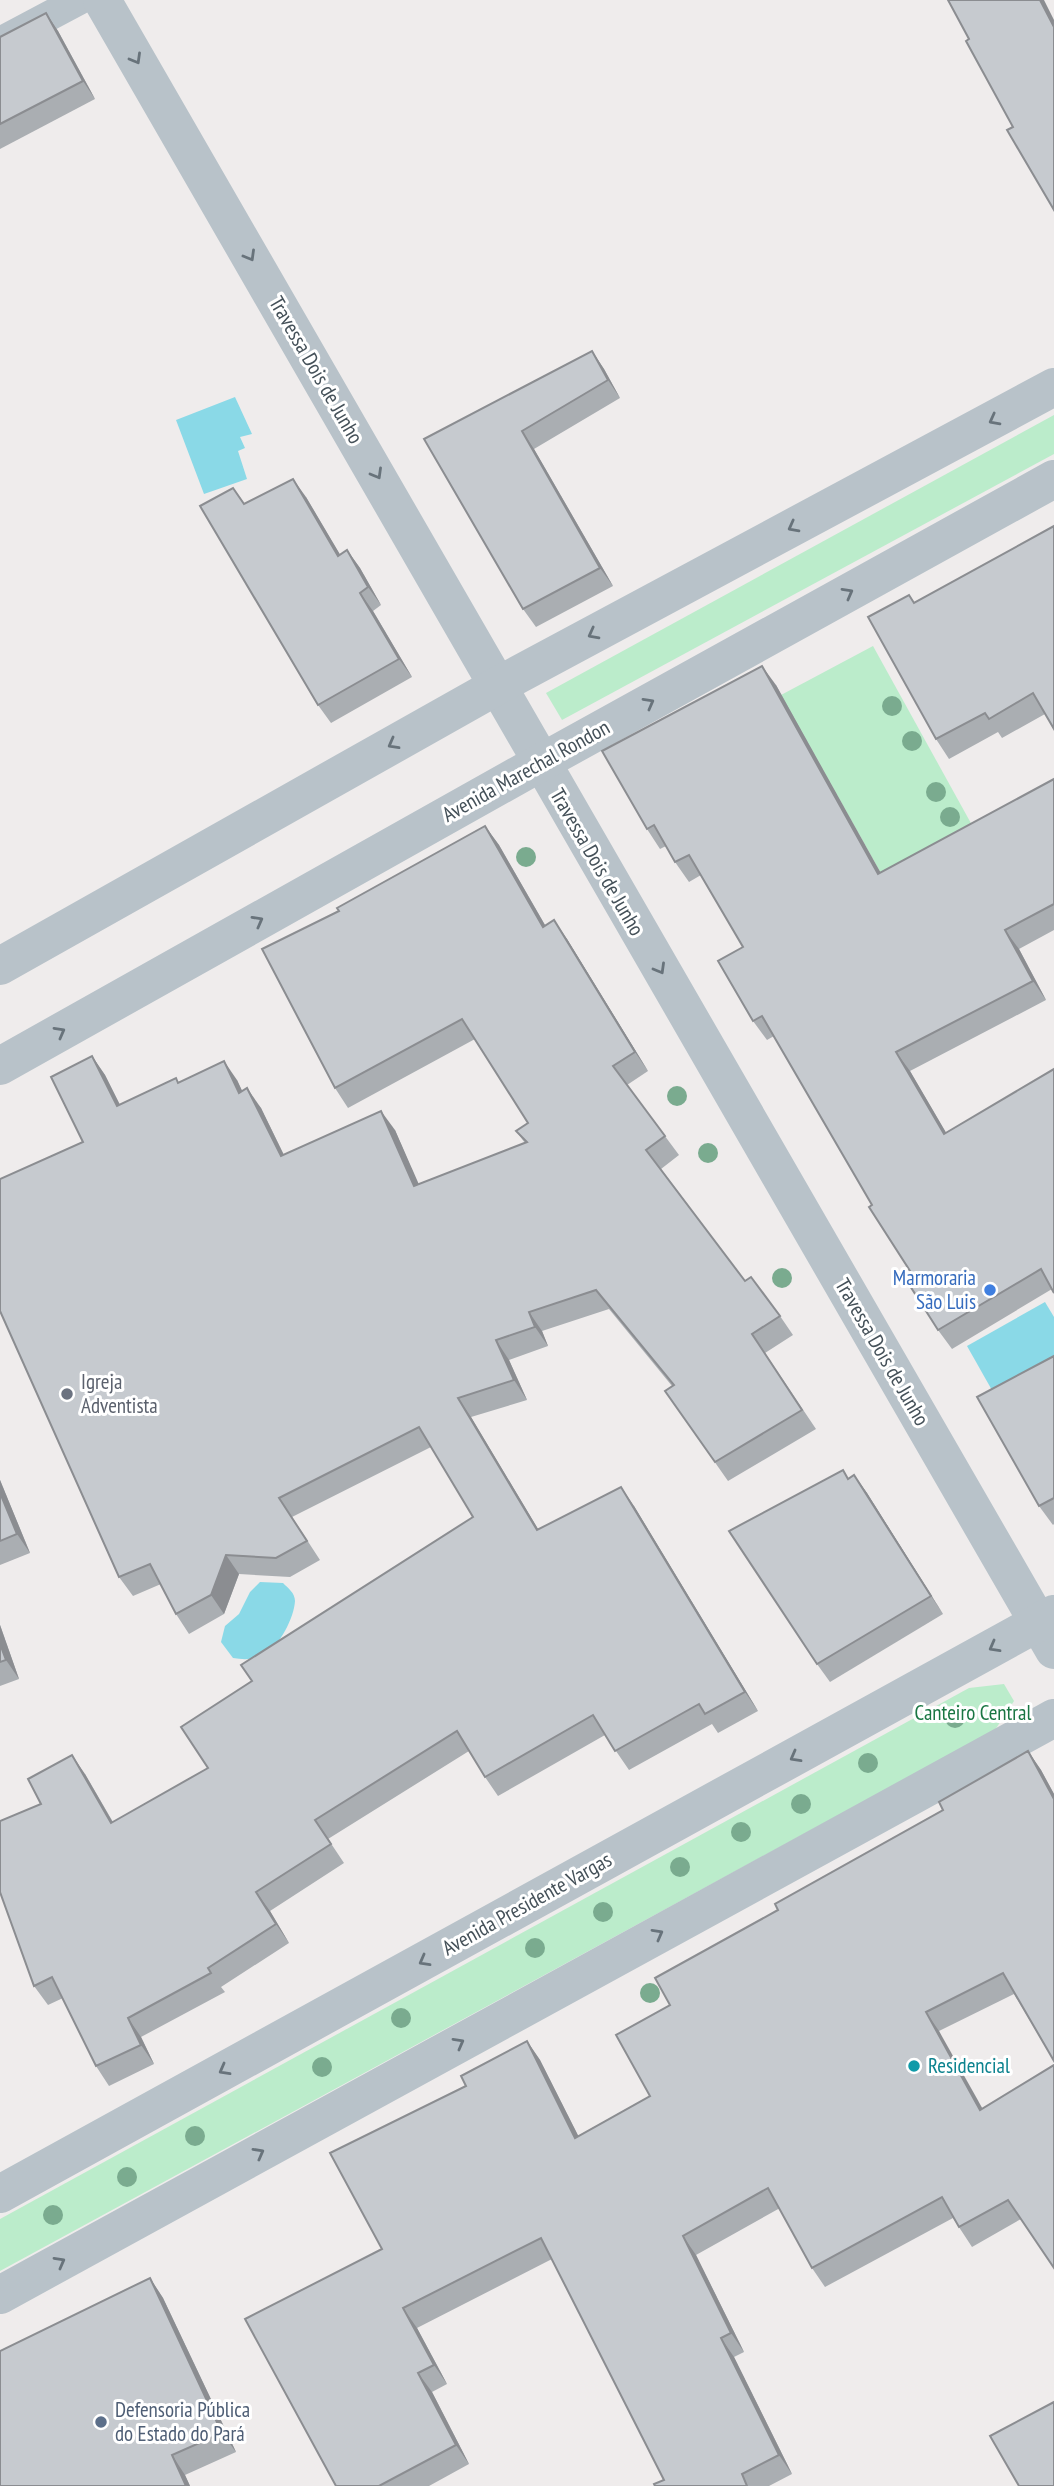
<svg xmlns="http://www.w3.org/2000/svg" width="1054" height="2486" font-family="'PT Sans Narrow',sans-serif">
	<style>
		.green { fill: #bbeccb }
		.water { fill: #8ad9e7 }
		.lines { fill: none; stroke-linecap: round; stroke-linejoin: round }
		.service { stroke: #b8c2c9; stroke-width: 30 }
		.minor { stroke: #b8c2c9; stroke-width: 38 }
		.tertiary { stroke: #b8c2c9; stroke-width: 38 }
		.tree { fill: #7aab8f }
		.wall { fill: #aaaeb2 }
		.shaded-wall { fill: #8b8d91 }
		.building { fill: #c6cacf; stroke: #8b8d91; stroke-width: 2 }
		.oneway { stroke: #68737b }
		.shop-dot { fill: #3f7fe0; stroke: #fff; stroke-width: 2.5 }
		.worship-dot { fill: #6b7280; stroke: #fff; stroke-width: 2.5 }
		.culture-dot { fill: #0f9aa8; stroke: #fff; stroke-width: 2.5 }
		.service-dot { fill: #5c6f8a; stroke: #fff; stroke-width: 2.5 }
		.labels { text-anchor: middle; stroke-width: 6; stroke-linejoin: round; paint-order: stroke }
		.street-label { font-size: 21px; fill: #455159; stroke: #fff }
		.shop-label { font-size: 21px; fill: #366cbe; stroke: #fff; text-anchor: end }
		.worship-label { font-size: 21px; fill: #5b616d; stroke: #fff; text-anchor: start }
		.park-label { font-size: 21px; fill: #1a7643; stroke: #fff }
		.culture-label { font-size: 21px; fill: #0d838f; stroke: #fff; text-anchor: start }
		.service-label { font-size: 21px; fill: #4e5e75; stroke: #fff; text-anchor: start }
	</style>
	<rect width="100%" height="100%" fill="#efecec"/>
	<g class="green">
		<polygon points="1054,415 1054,454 562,720 546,693"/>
		<polygon points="873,646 983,845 892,893 781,695"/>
		<polygon points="1004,1684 1014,1701 995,1730 0,2271 0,2219 969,1688"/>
	</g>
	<g class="water">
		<polygon points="235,397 252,434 240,437 245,448 238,451 247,479 204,494 176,420"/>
		<polygon points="1045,1302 1054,1317 1054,1358 993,1392 967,1346"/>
		<path d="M260,1582L283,1583C288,1588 295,1593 295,1601C294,1618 280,1645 265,1654C255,1660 244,1660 233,1658L221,1642L225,1626L239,1614L250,1592Z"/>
	</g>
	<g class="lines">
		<polyline class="service" points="0,42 79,0"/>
		<polyline class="minor" points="102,0 1054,1650"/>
		<g class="tertiary">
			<polyline points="0,966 499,685 1054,387"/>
			<polyline points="0,1066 540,763 1054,479"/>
			<polyline points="0,2194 1054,1614"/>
			<polyline points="0,2295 1054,1718"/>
		</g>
	</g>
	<g class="tree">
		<circle cx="892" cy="706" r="10"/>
		<circle cx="912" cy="741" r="10"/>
		<circle cx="936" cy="792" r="10"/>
		<circle cx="950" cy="817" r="10"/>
		<circle cx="526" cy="857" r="10"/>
		<circle cx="677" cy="1096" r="10"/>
		<circle cx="708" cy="1153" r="10"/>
		<circle cx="782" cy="1278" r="10"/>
		<circle cx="955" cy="1718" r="10"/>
		<circle cx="868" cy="1763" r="10"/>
		<circle cx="801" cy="1804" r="10"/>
		<circle cx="741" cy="1832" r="10"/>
		<circle cx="680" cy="1867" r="10"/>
		<circle cx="603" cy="1912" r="10"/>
		<circle cx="535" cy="1948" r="10"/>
		<circle cx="650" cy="1993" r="10"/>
		<circle cx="401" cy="2018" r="10"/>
		<circle cx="322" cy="2067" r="10"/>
		<circle cx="195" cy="2136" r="10"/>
		<circle cx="127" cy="2177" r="10"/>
		<circle cx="53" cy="2215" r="10"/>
	</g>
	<g class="wall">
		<polygon points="46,13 58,31 95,99 0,149 0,37"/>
		<polygon points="592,351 604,369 620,398 534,449 613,586 536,627 523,609 424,439"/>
		<polygon points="233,488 245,504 306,497 340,555 347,550 360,568 381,605 373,611 412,677 331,723 318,705"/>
		<polygon points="1054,526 1045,714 1002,738 998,732 949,759 936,739 909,595 915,603"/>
		<polygon points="776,685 880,873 1054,779 1054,930 1019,949 1046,1000 910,1071 946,1133 1054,1069 1052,1289 952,1349 938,1330 912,1274 774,1036 767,1040 753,1021 743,947 701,875 689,882 675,862 666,846 660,849 647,829"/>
		<polygon points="485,826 499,845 545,925 567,939 648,1071 627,1085 679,1155 661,1169 745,1281 780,1316 793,1335 765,1353 816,1429 728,1481 665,1391 672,1386 609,1309 542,1331 548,1346 509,1360 527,1400 471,1417 538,1529 634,1506 758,1711 718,1733 712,1724 629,1770 605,1735 498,1796 485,1777 469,1751 328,1839 344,1863 270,1911 289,1943 221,1987 225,1992 141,2037 154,2064 109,2086 96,2066 63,1998 48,2005 34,1986 41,1804 85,1774 113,1822 208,1768 252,1681 473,1517 431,1447 292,1517 320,1560 290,1577 239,1574 224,1614 189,1634 176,1614 161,1584 133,1596 119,1577 83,1142 92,1056 105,1075 120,1105 178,1082 237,1080 242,1091 261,1108 284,1155 395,1130 418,1184 525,1143 516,1131 528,1123 475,1039 348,1108 335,1088 339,911"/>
		<polygon points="1054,1356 1054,1524 1053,1525 1039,1506"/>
		<polygon points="854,1475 867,1493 943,1614 830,1682 817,1664 849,1479"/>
		<polygon points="0,1480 30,1553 0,1565"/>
		<polygon points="0,1625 19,1679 0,1686"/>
		<polygon points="1028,1751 1041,1770 1054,1794 1054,2061 1014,1994 939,2031 1021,2219 972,2247 953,2218 825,2287 812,2268 780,2208 696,2255 744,2352 734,2357 792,2474 769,2486 655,2486 664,2480 552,2259 417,2328 447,2384 432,2392 469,2464 429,2486 336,2486 382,2249 466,2086 527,2041 540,2060 578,2136 650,2096 670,2005 778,1910 943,1810"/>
		<polygon points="150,2278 163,2298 236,2452 185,2475 190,2486 0,2486"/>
	</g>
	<g class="shaded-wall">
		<polygon points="1040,0 1044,0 1054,20 1054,27"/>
		<polygon points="46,13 58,31 95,99 83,81"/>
		<polygon points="592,351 604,369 620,398 608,380"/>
		<polygon points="522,431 534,449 613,586 600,568"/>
		<polygon points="293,479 306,497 351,573 338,556"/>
		<polygon points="347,550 360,568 381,605 368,587"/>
		<polygon points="360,593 373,611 412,677 399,659"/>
		<polygon points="762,666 776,685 892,893 878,874"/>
		<polygon points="485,826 499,845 557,946 543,927"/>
		<polygon points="554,920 567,939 648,1071 635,1052"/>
		<polygon points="1005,930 1019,949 1046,1000 1033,981"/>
		<polygon points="896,1052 910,1071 958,1153 944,1134"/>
		<polygon points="92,1056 105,1075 130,1125 117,1106"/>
		<polygon points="224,1061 237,1080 252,1112 239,1093"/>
		<polygon points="247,1088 261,1108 294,1176 281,1156"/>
		<polygon points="381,1111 395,1130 428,1205 414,1186"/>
		<polygon points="529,1312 542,1331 548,1346 535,1327"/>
		<polygon points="496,1340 509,1360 527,1400 514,1380"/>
		<polygon points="458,1398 471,1417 550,1549 537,1530"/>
		<polygon points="854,1475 867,1493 943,1614 931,1596"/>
		<polygon points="0,1480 30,1553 17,1534 0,1493"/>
		<polygon points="621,1487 634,1506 758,1711 745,1692"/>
		<polygon points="226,1555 239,1574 224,1614 211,1595"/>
		<polygon points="0,1625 19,1679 6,1660 0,1644"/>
		<polygon points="1028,1751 1041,1770 1054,1794 1054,1799"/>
		<polygon points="72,1755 85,1774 124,1842 111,1823"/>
		<polygon points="256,1892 270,1911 289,1943 276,1924"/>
		<polygon points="926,2012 939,2031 994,2129 980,2110"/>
		<polygon points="128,2018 141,2037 154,2064 141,2045"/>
		<polygon points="527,2041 540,2060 589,2157 575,2138"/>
		<polygon points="683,2236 696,2255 744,2352 731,2333"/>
		<polygon points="150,2278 163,2298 236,2452 222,2433"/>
		<polygon points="403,2308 417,2328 447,2384 434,2365"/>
		<polygon points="721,2338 734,2357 792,2474 779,2455"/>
		<polygon points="418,2373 432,2392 469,2464 456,2445"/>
		<polygon points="172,2455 185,2475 190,2486 186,2486"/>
	</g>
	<g class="building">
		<polygon points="948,0 1040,0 1054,27 1054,210 1007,130 1013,127 966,41 969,39"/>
		<polygon points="46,13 83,81 0,124 0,37"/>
		<polygon points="592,351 608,380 522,431 600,568 523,609 424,439"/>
		<polygon points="293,479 338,556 347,550 368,587 360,593 399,659 318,705 200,506 233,488 244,504"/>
		<polygon points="1054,526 1054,729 1033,693 989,719 985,713 936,739 868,617 909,595 914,603"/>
		<polygon points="762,666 878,874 1054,779 1054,904 1005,930 1033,981 896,1052 944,1134 1054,1069 1054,1293 1041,1269 938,1330 905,1278 912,1274 869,1207 872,1205 762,1016 753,1021 718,961 743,947 689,855 675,862 654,825 647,829 602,751"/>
		<polygon points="485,826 543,927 554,920 635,1052 613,1066 665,1136 646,1150 745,1281 751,1277 780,1316 752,1334 802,1410 715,1462 665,1391 674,1385 596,1290 529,1312 535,1327 496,1340 514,1380 458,1398 537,1530 621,1487 745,1692 705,1714 699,1704 615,1751 593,1715 485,1777 457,1731 315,1820 331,1844 256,1892 276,1924 208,1968 211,1973 128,2018 141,2045 96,2066 52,1977 34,1986 0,1892 0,1821 41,1804 28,1779 72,1755 111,1823 208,1768 181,1727 252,1681 241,1665 473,1517 419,1427 279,1498 307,1541 276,1558 226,1555 211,1595 176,1614 150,1564 119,1577 0,1311 0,1179 83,1142 51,1077 92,1056 117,1106 176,1078 178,1083 224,1061 239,1093 247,1088 281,1156 381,1111 414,1186 527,1142 516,1131 528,1123 462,1019 335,1088 262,949 339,911 337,908"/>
		<polygon points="1054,1356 1054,1498 1039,1506 977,1397"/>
		<polygon points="843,1470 848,1479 854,1475 931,1596 817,1664 729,1531"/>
		<polygon points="0,1493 17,1534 0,1541"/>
		<polygon points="0,1644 6,1660 0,1662"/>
		<polygon points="1028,1751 1054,1799 1054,2061 1003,1973 926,2012 980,2110 1054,2065 1054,2268 1008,2200 959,2227 942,2197 812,2268 768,2188 683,2236 731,2333 721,2338 779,2455 742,2474 747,2486 655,2486 654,2484 664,2480 541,2238 403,2308 434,2365 418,2373 456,2445 379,2486 336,2486 245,2319 382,2249 330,2153 466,2086 461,2076 527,2041 575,2138 650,2096 616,2035 670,2005 655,1978 778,1910 775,1904 943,1810 939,1802"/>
		<polygon points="150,2278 222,2433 172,2455 186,2486 0,2486 0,2351"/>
		<polygon points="1054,2402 1054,2486 1019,2486 990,2436"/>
	</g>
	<defs><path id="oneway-chevron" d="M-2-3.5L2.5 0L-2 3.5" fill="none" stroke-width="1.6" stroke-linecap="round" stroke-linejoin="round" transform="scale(1.75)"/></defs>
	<g class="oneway">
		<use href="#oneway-chevron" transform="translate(136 59) rotate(60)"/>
		<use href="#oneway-chevron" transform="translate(250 256) rotate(60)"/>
		<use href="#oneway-chevron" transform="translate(994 420) rotate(152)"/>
		<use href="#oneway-chevron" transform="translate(377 474) rotate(60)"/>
		<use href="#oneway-chevron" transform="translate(793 527) rotate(152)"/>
		<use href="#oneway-chevron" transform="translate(848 593) rotate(-29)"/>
		<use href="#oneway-chevron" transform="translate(593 634) rotate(152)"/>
		<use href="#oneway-chevron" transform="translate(649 703) rotate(-29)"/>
		<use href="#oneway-chevron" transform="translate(393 744) rotate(151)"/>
		<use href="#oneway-chevron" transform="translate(258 921) rotate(-29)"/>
		<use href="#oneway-chevron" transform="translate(660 969) rotate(60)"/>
		<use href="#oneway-chevron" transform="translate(60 1032) rotate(-29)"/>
		<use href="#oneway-chevron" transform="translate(994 1647) rotate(151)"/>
		<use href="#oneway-chevron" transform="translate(795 1757) rotate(151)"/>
		<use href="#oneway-chevron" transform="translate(658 1934) rotate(-29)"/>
		<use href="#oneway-chevron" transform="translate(424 1961) rotate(151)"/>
		<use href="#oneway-chevron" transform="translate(459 2043) rotate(-29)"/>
		<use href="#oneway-chevron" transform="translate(224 2070) rotate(151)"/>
		<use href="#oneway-chevron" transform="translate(259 2153) rotate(-29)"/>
		<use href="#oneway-chevron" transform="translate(60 2262) rotate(-29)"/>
	</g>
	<circle class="shop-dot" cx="990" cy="1290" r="7"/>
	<circle class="worship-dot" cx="67" cy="1394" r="7"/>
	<circle class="culture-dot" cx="914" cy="2066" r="7"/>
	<circle class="service-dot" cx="101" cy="2422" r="7"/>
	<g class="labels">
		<g class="street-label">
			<text transform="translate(316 370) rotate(60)" y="7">Travessa Dois de Junho</text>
			<text transform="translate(526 771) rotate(-29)" y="7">Avenida Marechal Rondon</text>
			<text transform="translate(597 862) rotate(60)" y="7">Travessa Dois de Junho</text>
			<text transform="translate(882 1352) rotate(60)" y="7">Travessa Dois de Junho</text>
			<text transform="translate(527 1904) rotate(-29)" y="7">Avenida Presidente Vargas</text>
		</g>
		<g class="shop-label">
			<text x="976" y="1285">Marmoraria<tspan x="976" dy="24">São Luis</tspan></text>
		</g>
		<g class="worship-label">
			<text x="81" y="1389">Igreja<tspan x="81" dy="24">Adventista</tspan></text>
		</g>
		<g class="park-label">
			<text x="973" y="1720">Canteiro Central</text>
		</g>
		<g class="culture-label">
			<text x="928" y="2073">Residencial</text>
		</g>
		<g class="service-label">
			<text x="115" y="2417">Defensoria Pública<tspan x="115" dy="24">do Estado do Pará</tspan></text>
		</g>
	</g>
</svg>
